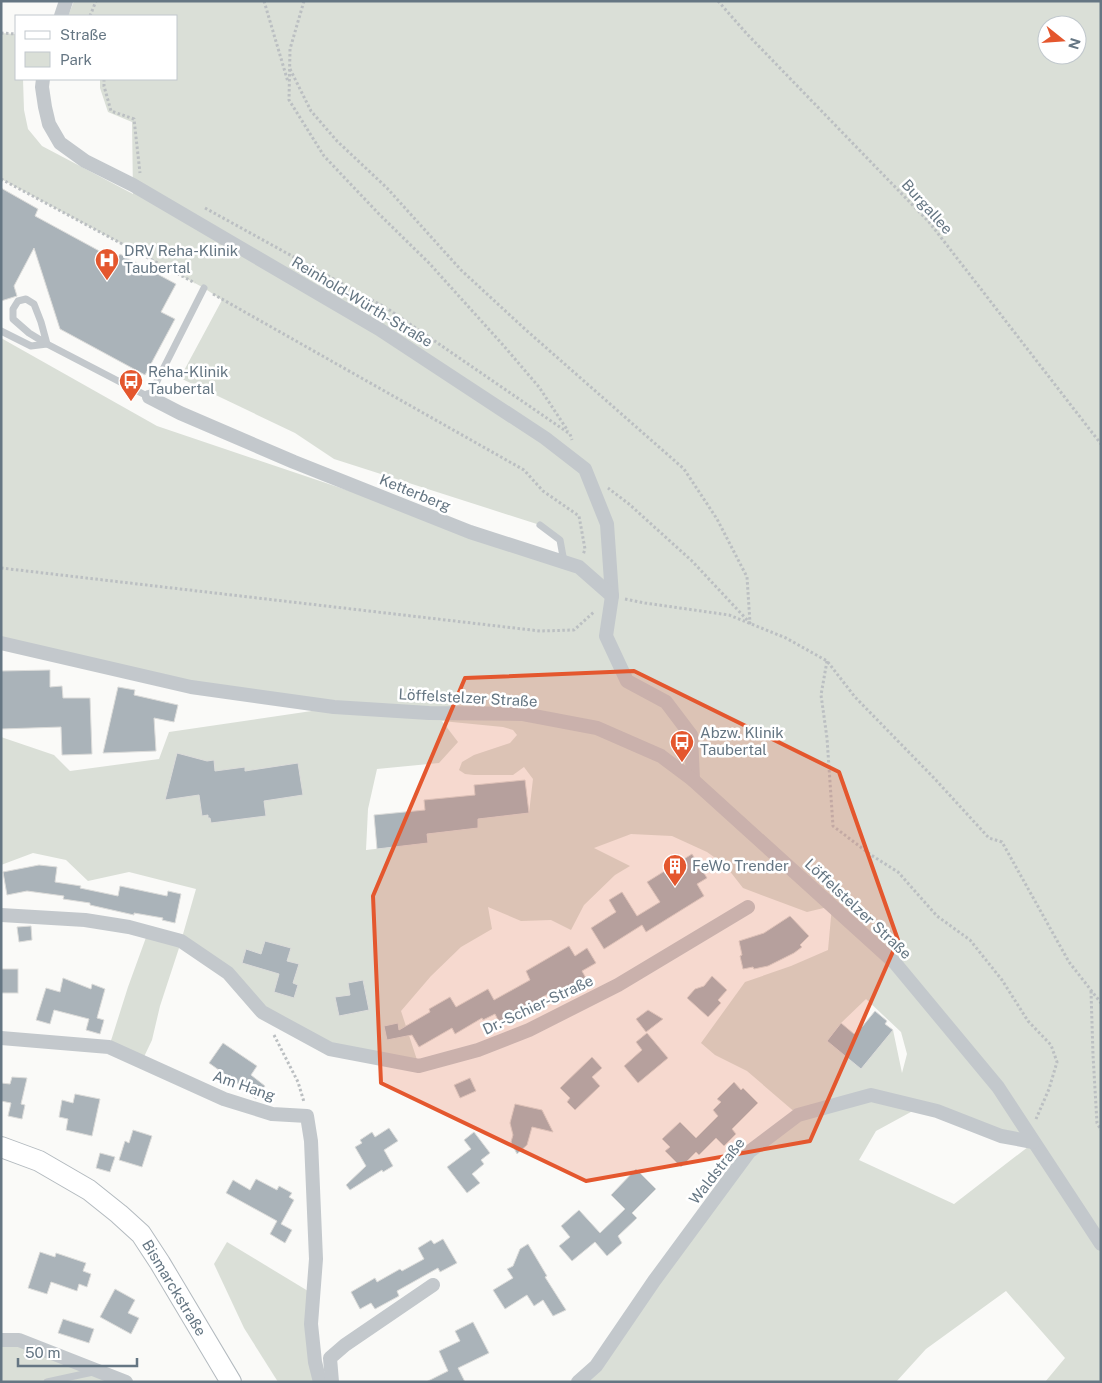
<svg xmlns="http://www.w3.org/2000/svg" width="1102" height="1383" font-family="'Public Sans',sans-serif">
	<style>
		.green { fill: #dadfd7; fill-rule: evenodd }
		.building { fill: #aab3b9; stroke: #dcdcda }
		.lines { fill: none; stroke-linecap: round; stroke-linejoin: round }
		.secondary-casing { stroke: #b3babf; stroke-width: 22 }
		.path { stroke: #bbbfc2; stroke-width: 3; stroke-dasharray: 2.5 2.5; stroke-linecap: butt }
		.lane { stroke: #c3c8cc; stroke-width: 7 }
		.street { stroke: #c3c8cc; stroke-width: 14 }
		.secondary { stroke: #fff; stroke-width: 20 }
		.marked { fill: #e4572e; fill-opacity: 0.2; stroke: #e4572e; stroke-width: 4; stroke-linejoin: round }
		.labels { text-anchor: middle; stroke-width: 5; stroke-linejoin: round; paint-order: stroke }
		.street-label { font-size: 15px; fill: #657683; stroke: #fff }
		.poi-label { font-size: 15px; fill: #657683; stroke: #fff; text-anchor: start }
	</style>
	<rect width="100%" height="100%" fill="#fafaf8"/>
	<g class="green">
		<path d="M74,1H1101V1382H1045L1065,1358L1006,1291L926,1349L896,1382H578L749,1152L797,1114L747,1071L715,1055L701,1043L745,982L791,966L828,950L832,906L807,912L743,888L725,865L707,852L672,836L631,834L594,848L630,866L615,875L584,905L571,930L551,920L521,921L488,907L492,929L461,947L431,976L401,1011L419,1066L330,1049L262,1012L228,973L181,942L160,1006L152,1040L142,1061L109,1047L128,987L148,932L181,941L196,889L129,872L88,881L66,860L33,853L1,865V737L54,755L70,771L159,759L169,732L332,708L191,687L1,643V338L157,426L563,563L560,540L540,525L334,459L295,433L180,378L222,300L204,288L1,179V33L16,34V79H23L24,110L28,129L42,146L133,194L132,122L108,112L100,88V79H176V16H68ZM1047,25H1077V55H1047ZM442,721L503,727L513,730L517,735L510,743L474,755L462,762L459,770L465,774L474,775H513L524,767L533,779L529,813L478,819V828L427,834L428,843L366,850L368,809L377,769L439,763L458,742ZM866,999L901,1032L907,1054L902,1073L893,1030L827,1041L841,1023ZM920,1107L1033,1143L954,1204L859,1160L876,1131Z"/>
		<polygon points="227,1242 313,1294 320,1382 278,1382 244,1328 214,1264"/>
		<polygon points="1,1340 126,1382 1,1382"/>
	</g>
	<g class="building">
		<polygon points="1,188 38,209 35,216 116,260 120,254 176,284 161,312 175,319 145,375 60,329 34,248 14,286 17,296 1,301"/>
		<polygon points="50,670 50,687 62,686 63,698 90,698 92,754 62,755 61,727 1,729 1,671"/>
		<polygon points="118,687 135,690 134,695 178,705 174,722 154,718 156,751 103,753"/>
		<polygon points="177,753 207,761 214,760 215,771 245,767 245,771 298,763 303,795 264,801 266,816 211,823 210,818 208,818 208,815 202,816 199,795 165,800"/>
		<polygon points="525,780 529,813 478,819 478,828 427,834 428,843 377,849 374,815 425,810 424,800 475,795 474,785"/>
		<polygon points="692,854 707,878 697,884 704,896 646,932 642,925 604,949 591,928 616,912 609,900 622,892 637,916 660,902 647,882"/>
		<polygon points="39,865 57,867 55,882 81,886 80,888 118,896 120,886 167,896 168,891 181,894 175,923 162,920 163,918 134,913 134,915 90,905 90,903 63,899 64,896 27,891 7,895 3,872"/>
		<polygon points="790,916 809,936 800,945 802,947 794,953 768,966 754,969 753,967 743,969 740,956 742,955 739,941 764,933"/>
		<polygon points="31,926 32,940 19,942 17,927"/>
		<polygon points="265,941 291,948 287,961 299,964 293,983 298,985 294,998 274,992 279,974 242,963 246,949 261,954"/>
		<polygon points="569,946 575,956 587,948 596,963 582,971 587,980 552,1000 548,994 499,1022 495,1014 483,1020 482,1018 455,1034 452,1028 419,1047 412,1035 387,1040 384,1026 398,1023 399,1030 430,1012 429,1009 450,997 456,1007 488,989 494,1000 530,980 526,971"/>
		<rect x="1" y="969" width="17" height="24"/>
		<polygon points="712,976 727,990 718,1000 721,1003 708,1017 687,998 695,989 704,986"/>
		<polygon points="63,978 91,989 92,984 105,989 97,1018 104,1020 100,1034 86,1030 89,1019 54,1010 50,1024 36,1020 46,988 60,992"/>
		<polygon points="363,980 369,1010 339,1016 335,997 350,995 348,983"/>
		<polygon points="648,1010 663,1019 646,1032 636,1019"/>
		<polygon points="875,1011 887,1021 885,1024 893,1030 861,1069 827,1041 841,1023 854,1034 856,1032 857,1033"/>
		<polygon points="647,1033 668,1058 638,1083 624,1066 642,1050 636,1042"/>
		<polygon points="223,1043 257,1066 251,1075 265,1086 256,1099 243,1089 244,1088 209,1063"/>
		<polygon points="592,1057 602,1068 592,1077 600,1086 575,1110 567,1102 570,1098 560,1088"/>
		<polygon points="12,1077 27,1078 21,1104 25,1105 22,1119 8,1116 11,1103 1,1101 1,1083 10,1084"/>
		<polygon points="470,1078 476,1091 460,1098 454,1085"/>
		<polygon points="734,1082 741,1090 743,1088 758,1103 732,1129 736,1134 724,1146 716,1138 699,1155 696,1152 681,1167 665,1151 670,1147 662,1139 680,1122 696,1138 718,1116 713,1110 721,1102 717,1099"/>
		<polygon points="75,1094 100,1099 92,1136 66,1130 68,1119 59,1117 62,1100 73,1103"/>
		<polygon points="515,1104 542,1110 553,1132 532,1127 527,1145 517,1154 511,1142 513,1135 510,1123"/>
		<polygon points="389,1128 398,1141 384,1150 393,1166 383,1172 382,1170 350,1190 346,1185 366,1166 355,1147 362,1143 360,1140 372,1132 375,1137"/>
		<polygon points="133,1130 152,1136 142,1167 119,1160 125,1141 129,1143"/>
		<polygon points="474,1132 490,1153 481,1160 484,1164 472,1174 480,1183 467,1193 447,1167 471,1149 464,1140"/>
		<polygon points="100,1153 115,1157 110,1172 96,1168"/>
		<polygon points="636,1169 656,1189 632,1213 637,1218 618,1236 622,1243 607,1256 595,1242 572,1261 559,1246 570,1237 561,1226 579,1210 600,1233 625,1209 611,1195"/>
		<polygon points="256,1179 277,1190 279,1186 292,1193 289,1197 294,1200 281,1224 292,1230 285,1243 270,1234 277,1221 226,1193 233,1180 250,1190"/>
		<polygon points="443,1239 457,1263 440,1272 438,1268 397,1291 399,1296 375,1309 371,1303 360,1309 351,1292 375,1278 377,1282 400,1269 402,1271 424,1259 418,1248 431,1240 434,1244"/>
		<polygon points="528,1244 547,1276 545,1277 566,1310 553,1316 543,1300 534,1306 527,1295 505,1309 493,1290 513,1278 507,1269 513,1266 520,1249"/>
		<polygon points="40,1252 55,1257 56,1253 86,1263 83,1271 91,1274 87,1287 79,1284 77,1291 51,1282 47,1294 28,1288"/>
		<polygon points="115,1289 135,1300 128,1313 139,1318 131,1334 100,1317"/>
		<polygon points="63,1319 94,1329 89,1343 58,1333"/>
		<polygon points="473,1322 489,1353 458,1368 465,1382 426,1382 448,1371 439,1351 460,1341 455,1331"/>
	</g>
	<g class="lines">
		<g class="secondary-casing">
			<polyline id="secondary" points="1,1147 39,1161 89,1190 119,1214 141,1234 160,1263 231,1382"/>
		</g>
		<g class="path">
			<polyline points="264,1 288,82"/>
			<polyline points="304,1 290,49 289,100 324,156 378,213 429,263 503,345 539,387 568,431"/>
			<polyline points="718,1 747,34 929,222 1101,444"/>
			<polyline points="90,16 96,1"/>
			<polyline points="1,33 16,34"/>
			<polyline points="290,69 311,111 337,141 387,188 461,270 526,330 684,469 717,519 747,577 750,623 692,561 629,504 608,488"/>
			<polyline points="104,79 104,86 111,111 134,119 140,173"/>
			<polyline points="1,179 195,283"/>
			<polyline points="205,208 388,309 570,434 572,440"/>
			<polyline points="213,294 524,470 543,491 579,516 585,549 583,555"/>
			<polyline points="1,568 540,631 574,630 595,611"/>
			<polyline points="625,599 645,603 729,615 786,638 827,661 855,697 934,778 989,838 1002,842 1069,962 1101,1003"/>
			<polyline points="827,661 821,695 827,738 833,826 871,855 898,872 937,916 970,940 1002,980 1028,1021 1051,1045 1057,1062 1049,1089 1036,1119"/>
			<polyline points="1091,991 1093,1055 1097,1123 1101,1130"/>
			<polyline points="274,1035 298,1082 304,1102"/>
		</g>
		<g class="lane">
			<polyline points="1,331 31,346 47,344"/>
			<polyline points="47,344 41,322 34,304 26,299 18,301 13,309 13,319 29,333 47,344 149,397 204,288"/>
			<polyline points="540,525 560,540 564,562"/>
			<polyline points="47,1382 93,1372"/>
		</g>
		<g class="street">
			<polyline points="61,16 66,1"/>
			<polyline points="43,79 42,87 45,107 49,124 60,143 85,161 133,185 379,329 545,438 585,469 607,524 612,596"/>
			<polyline points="149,397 180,413 294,462 470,532 579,567 612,596 606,636 627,681 666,702 691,735 693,780"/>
			<polyline points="1,643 191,687 334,707 429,713 523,714 597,728 661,756 693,780 895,963 998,1087 1101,1244"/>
			<polyline points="1,915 85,920 129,927 181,941 228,973 262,1012 330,1049 419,1066 478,1050 529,1030 618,985 748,907"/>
			<polyline points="1,1038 109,1047 224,1099 272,1114 307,1116 311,1141 316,1259 311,1324 315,1362 320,1382"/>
			<polyline points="1,1340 19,1340 126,1382"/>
			<polyline points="332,1382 330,1358 345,1345 433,1285"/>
			<polyline points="578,1382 596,1366 654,1281 749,1152 798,1115 871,1095 937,1111 1001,1136 1033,1142"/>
		</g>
		<use href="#secondary" class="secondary"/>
	</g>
	<path class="marked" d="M634,671L839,772L898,940L810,1141L586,1181L381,1083L373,896L465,678Z"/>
	<defs>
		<g id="hospital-pin" transform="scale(1.25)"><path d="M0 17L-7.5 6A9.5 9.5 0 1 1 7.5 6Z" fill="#e4572e" stroke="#fff"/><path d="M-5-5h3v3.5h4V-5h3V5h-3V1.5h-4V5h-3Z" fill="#fff"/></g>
		<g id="bus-pin" transform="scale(1.25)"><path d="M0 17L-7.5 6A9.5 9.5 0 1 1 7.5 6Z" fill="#e4572e" stroke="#fff"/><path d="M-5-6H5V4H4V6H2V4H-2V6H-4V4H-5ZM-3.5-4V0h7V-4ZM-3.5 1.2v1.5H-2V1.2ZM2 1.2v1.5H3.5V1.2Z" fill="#fff"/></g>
		<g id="building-pin" transform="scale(1.25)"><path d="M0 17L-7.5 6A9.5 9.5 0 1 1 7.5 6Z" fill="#e4572e" stroke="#fff"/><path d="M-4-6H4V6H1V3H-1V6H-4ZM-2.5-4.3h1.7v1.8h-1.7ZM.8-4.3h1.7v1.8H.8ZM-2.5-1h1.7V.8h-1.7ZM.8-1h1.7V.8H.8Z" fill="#fff"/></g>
	</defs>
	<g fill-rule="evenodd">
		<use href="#hospital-pin" x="107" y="260"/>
		<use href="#bus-pin" x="131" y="381"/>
		<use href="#bus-pin" x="682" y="742"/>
		<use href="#building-pin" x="675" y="866"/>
	</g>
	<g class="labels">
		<g class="street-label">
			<text transform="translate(927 207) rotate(48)" y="5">Burgallee</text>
			<text transform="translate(362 302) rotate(31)" y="5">Reinhold-Würth-Straße</text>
			<text transform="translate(415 493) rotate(22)" y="5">Ketterberg</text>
			<text transform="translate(468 698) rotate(3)" y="5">Löffelstelzer Straße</text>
			<text transform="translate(858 909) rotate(43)" y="5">Löffelstelzer Straße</text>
			<text transform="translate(538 1005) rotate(-25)" y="5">Dr.-Schier-Straße</text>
			<text transform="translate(244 1086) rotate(19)" y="5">Am Hang</text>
			<text transform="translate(717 1171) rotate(-52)" y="5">Waldstraße</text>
			<text transform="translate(174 1288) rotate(59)" y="5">Bismarckstraße</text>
		</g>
		<g class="poi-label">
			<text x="124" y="256">DRV Reha-Klinik<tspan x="124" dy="17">Taubertal</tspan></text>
			<text x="148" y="377">Reha-Klinik<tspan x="148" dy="17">Taubertal</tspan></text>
			<text x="700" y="738">Abzw. Klinik<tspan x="700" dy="17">Taubertal</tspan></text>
			<text x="692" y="871">FeWo Trender</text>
		</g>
	</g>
	<rect width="1102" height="1383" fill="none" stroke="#657683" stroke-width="5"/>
	<rect x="15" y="15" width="162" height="65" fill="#ffffff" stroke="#c1c8cd"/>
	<rect x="25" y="31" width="25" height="8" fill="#ffffff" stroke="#c1c8cd"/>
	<text x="60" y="40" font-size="15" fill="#657683">Straße</text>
	<rect x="25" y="52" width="25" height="15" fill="#dadfd7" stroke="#c1c8cd"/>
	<text x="60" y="65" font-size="15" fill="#657683">Park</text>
	<g transform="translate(1062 40) rotate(107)"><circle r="24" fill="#ffffff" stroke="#c1c8cd"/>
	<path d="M0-4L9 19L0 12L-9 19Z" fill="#e4572e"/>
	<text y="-8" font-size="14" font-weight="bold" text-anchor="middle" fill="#657683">N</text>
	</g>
	<path d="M18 1358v8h119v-8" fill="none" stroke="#657683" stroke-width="2.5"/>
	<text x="25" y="1358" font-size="15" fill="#657683" stroke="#ffffff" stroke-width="4" paint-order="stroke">50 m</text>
</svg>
